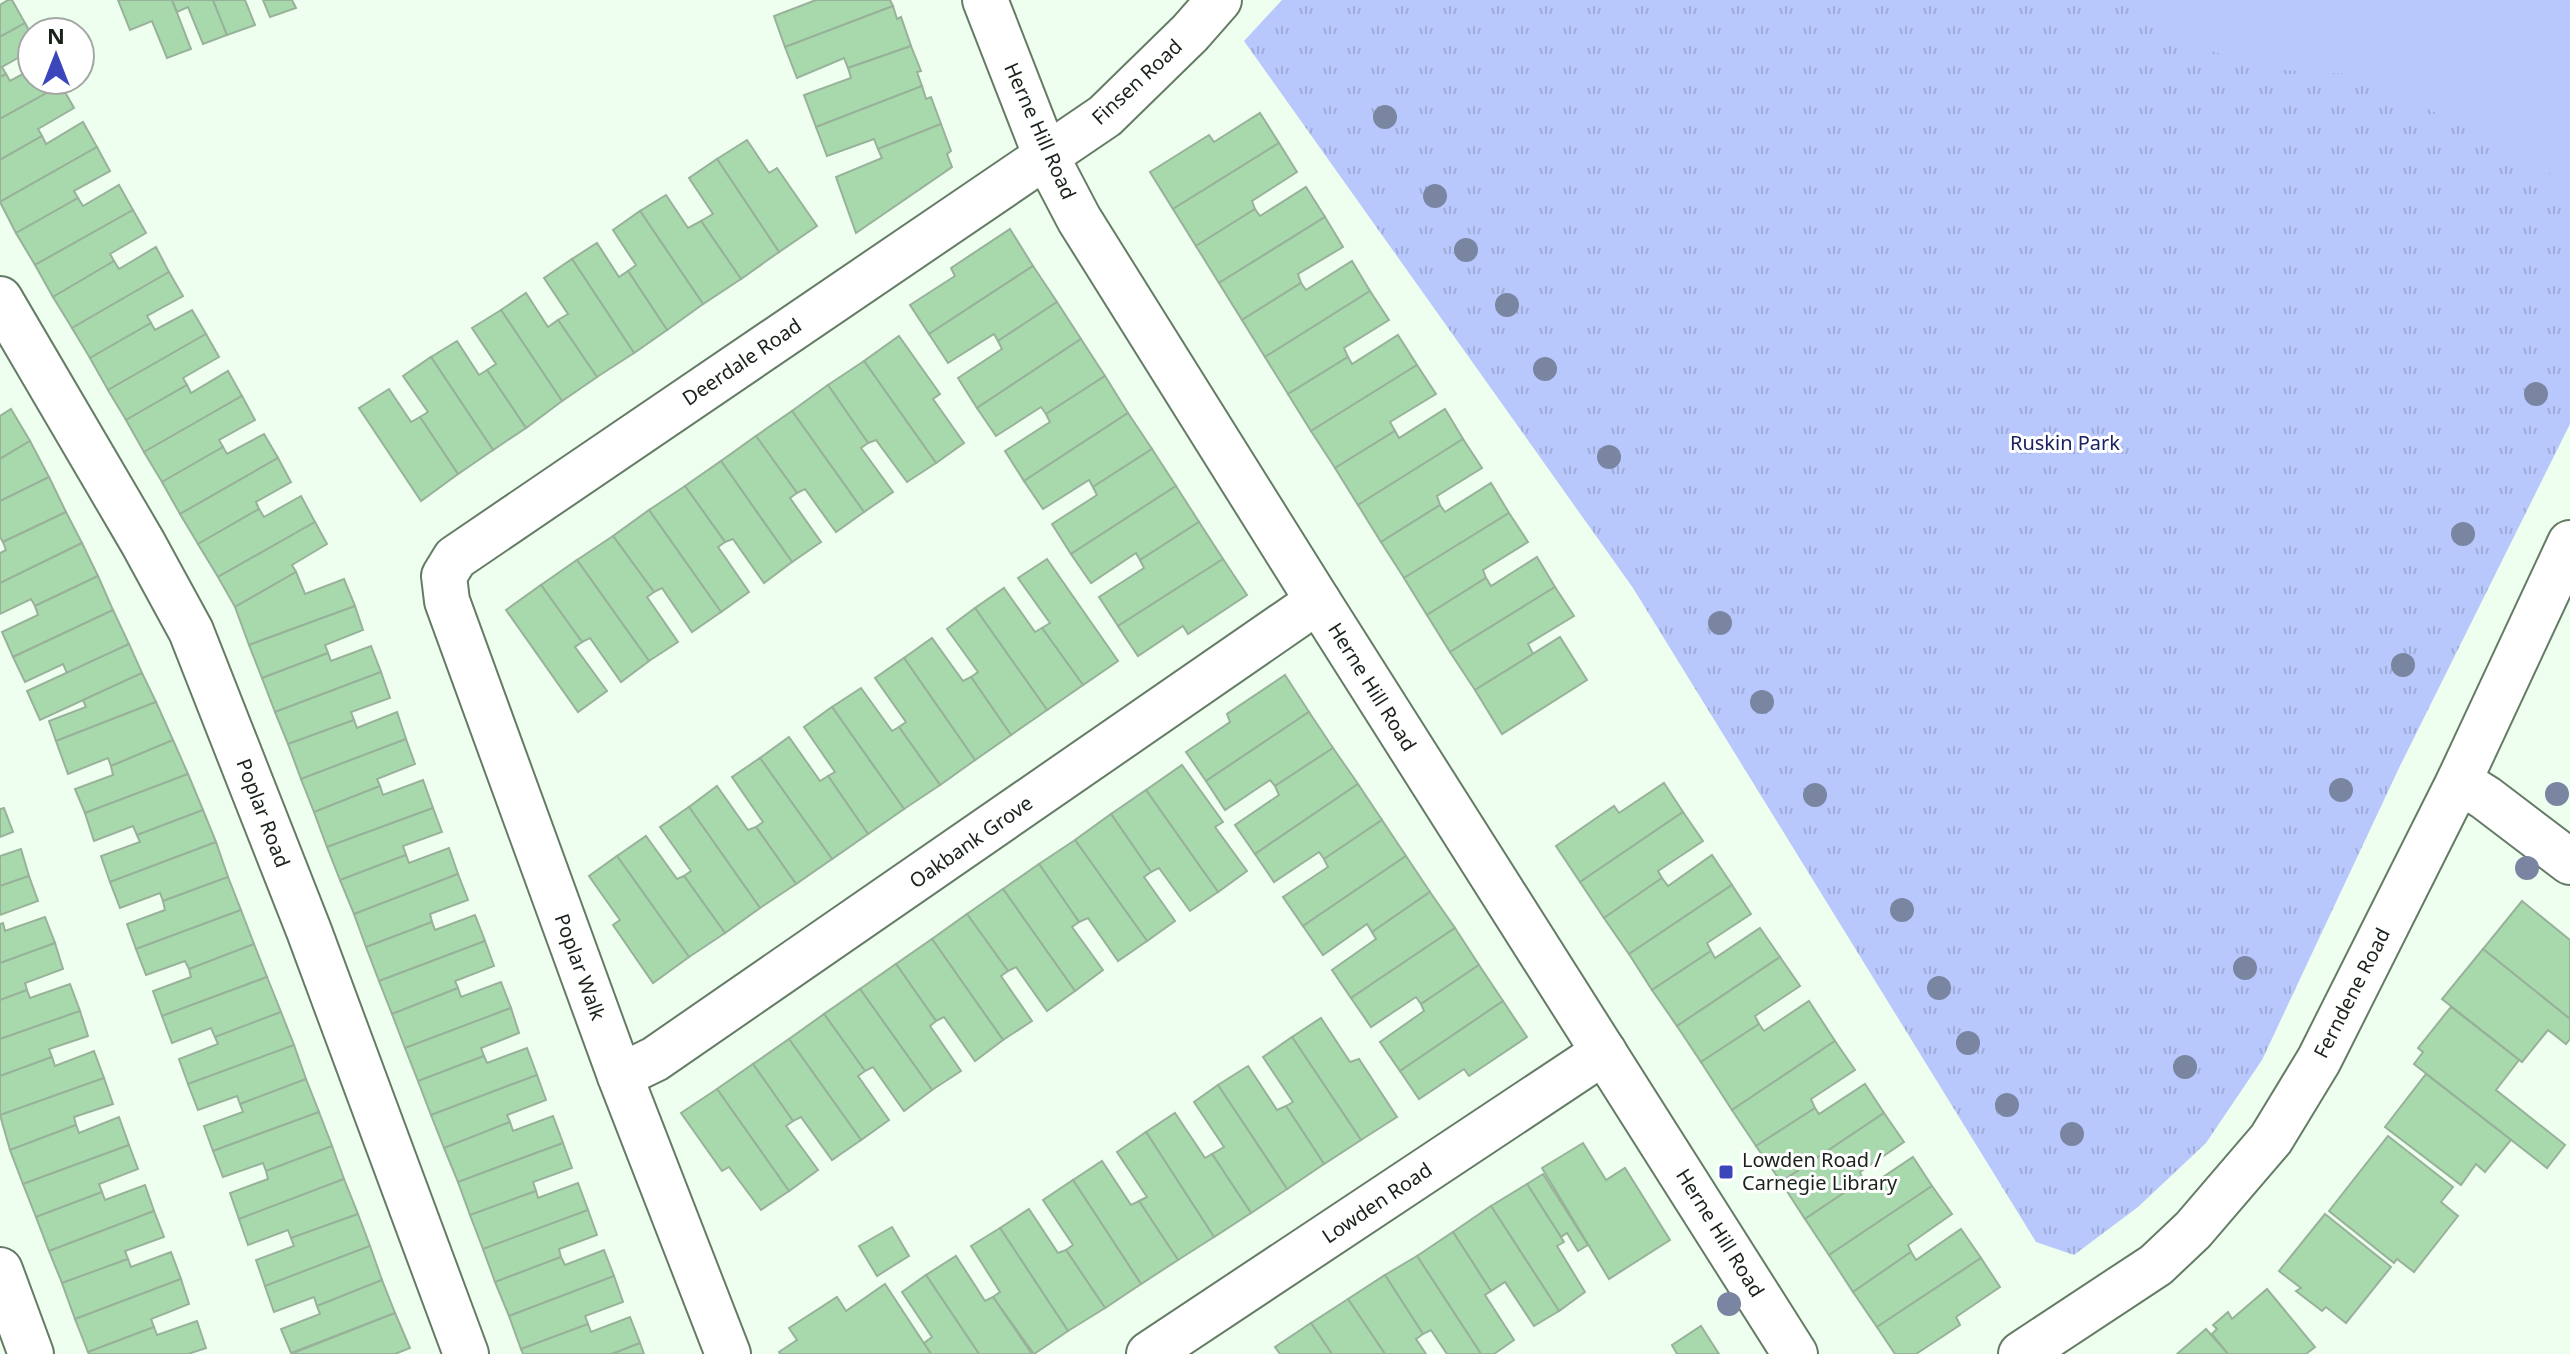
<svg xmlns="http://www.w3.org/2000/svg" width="2570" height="1354" font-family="'Noto Sans',sans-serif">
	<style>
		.park { fill: url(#park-tufts) }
		.pitch { fill: #b9c8fc }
		.building { fill: #a8d9ad; stroke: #98b29a; stroke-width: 2 }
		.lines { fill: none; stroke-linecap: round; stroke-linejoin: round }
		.minor-casing { stroke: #647c66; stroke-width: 48 }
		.minor { stroke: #fff; stroke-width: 44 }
		.tree { fill: #7a85a1 }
		.poi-dot { fill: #3a46b9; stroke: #fff; stroke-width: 3 }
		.labels { text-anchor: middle; stroke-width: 6; stroke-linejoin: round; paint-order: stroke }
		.street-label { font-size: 20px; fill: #19231a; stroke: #fff }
		.park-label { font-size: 20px; fill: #1b2261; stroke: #fff }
		.poi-label { font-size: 20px; fill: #19231a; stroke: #fff; text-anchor: start }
	</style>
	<defs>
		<pattern id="park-tufts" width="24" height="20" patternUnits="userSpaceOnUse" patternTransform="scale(2)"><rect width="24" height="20" fill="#b9c8fc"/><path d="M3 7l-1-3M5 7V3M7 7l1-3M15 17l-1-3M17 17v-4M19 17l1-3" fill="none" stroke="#9eacd7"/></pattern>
	</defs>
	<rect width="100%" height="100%" fill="#eefeef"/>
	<polygon class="park" points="1282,0 2570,0 2570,424 2399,768 2262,1060 2206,1143 2138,1207 2074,1255 2036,1242 1633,588 1244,41"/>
	<polygon class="pitch" points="2116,0 2570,0 2570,184 2364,75 2284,70 2214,52 2149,22"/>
	<g class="building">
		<polygon points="8,0 12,0 25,23 0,37 0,5"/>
		<polygon points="118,0 172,0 191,49 167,58 152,21 130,30"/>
		<polygon points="172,0 213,0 227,35 203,44 188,7 177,12"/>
		<polygon points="213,0 245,0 255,25 227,35"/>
		<polygon points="263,0 292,0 296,8 270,17"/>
		<polygon points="816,0 890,0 893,6 785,47 774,16"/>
		<polygon points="893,6 897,19 901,17 911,46 848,68 844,58 797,78 785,47"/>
		<polygon points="25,23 32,36 32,50 2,67 6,74 0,77 0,37"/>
		<polygon points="911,46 921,71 917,72 922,86 816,127 804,95 851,78 848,68"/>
		<polygon points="32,69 32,80 58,80 61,85 0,119 0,77 6,74 10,81"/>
		<polygon points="61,85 74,108 38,129 42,136 0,160 0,119"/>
		<polygon points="922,86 926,99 931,97 941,124 878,149 874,139 827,156 816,127"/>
		<polygon points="1260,113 1279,143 1173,209 1150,172 1209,135 1214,142"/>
		<polygon points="83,122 97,147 0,202 0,160 42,136 46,144"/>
		<polygon points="941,124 951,151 947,154 952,167 856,233 836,177 882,158 878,149"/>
		<polygon points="747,140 769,173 777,168 817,226 779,252 717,159"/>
		<polygon points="1279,143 1297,172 1252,201 1255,209 1196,246 1173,209"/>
		<polygon points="97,147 110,171 74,191 78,198 16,233 0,202"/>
		<polygon points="717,159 779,252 741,279 701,221 713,214 689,178"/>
		<polygon points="119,185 133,210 35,265 16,233 78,198 83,206"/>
		<polygon points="1306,187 1325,217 1219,283 1196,246 1255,209 1260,216"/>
		<polygon points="666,195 688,228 701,221 741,279 703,304 640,211"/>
		<polygon points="133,210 146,233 110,254 114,261 53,297 35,265"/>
		<polygon points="640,211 703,304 667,330 628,271 636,265 613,230"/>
		<polygon points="1325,217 1343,247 1298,274 1301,283 1242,320 1219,283"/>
		<polygon points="1010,229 1033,266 929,334 910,305 955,276 951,268"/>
		<polygon points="597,243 619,277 628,271 667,330 634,353 572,259"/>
		<polygon points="156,247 169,272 72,328 53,297 114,261 119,269"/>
		<polygon points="572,259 634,353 597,377 558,320 568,314 544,278"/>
		<polygon points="1352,261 1370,291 1265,357 1242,320 1301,283 1306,290"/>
		<polygon points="1033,266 1057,302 998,341 994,334 948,363 929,334"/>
		<polygon points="169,272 183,296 147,316 151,323 90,358 72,328"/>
		<polygon points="1370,291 1389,320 1344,348 1348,357 1288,394 1265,357"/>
		<polygon points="526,293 548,327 558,320 597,377 562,401 501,310"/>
		<polygon points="1057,302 1081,339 977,408 958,378 1002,349 998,341"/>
		<polygon points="192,310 206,334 108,390 90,358 151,323 155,330"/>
		<polygon points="501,310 562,401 526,428 487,370 496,364 472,328"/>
		<polygon points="206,334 219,357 183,378 187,385 126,420 108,390"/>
		<polygon points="1398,335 1417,365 1311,431 1288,394 1348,357 1352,364"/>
		<polygon points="899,336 940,394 933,399 964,443 936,463 864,361"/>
		<polygon points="1081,339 1105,376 1046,414 1041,407 996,436 977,408"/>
		<polygon points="457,341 479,375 487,370 526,428 493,450 431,357"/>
		<polygon points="431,357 493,450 458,474 420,417 428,412 403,376"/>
		<polygon points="864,361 936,463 907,482 876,440 868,443 828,385"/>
		<polygon points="1417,365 1436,394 1390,422 1395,431 1335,468 1311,431"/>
		<polygon points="228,371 242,396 144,452 126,420 187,385 191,393"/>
		<polygon points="1105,376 1128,413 1024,481 1005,451 1050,422 1046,414"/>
		<polygon points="828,385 868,443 861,448 893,492 864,512 792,411"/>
		<polygon points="389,389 411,422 420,417 458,474 421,501 359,408"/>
		<polygon points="242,396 255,420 219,440 223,447 162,482 144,452"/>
		<polygon points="11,409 30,441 0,459 0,416"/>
		<polygon points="1445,409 1463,439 1358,505 1335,468 1395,431 1399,438"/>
		<polygon points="792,411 864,512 836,532 805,489 797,493 756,436"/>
		<polygon points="1128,413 1152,449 1093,487 1089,480 1043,509 1024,481"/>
		<polygon points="264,434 278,458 180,514 162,482 223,447 227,454"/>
		<polygon points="756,436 797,493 790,498 821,542 792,562 721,461"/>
		<polygon points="1463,439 1482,468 1437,496 1440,505 1381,542 1358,505"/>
		<polygon points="30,441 49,477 0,501 0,459"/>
		<polygon points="1152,449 1176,486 1071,554 1052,524 1097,495 1093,487"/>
		<polygon points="278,458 291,482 256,502 259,509 198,544 180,514"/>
		<polygon points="721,461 792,562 764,583 733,539 725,542 685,486"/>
		<polygon points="49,477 66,512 3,542 0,537 0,501"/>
		<polygon points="1491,483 1509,513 1404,578 1381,542 1440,505 1445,512"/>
		<polygon points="685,486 725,542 718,547 749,592 721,612 649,510"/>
		<polygon points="1176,486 1199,522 1140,560 1136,553 1091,583 1071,554"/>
		<polygon points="301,496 315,522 218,577 198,544 259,509 264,517"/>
		<polygon points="649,510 721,612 692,632 662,588 654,592 613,536"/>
		<polygon points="66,512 82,543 0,583 0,553 6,550 3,542"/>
		<polygon points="1509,513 1528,542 1483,570 1486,578 1427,615 1404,578"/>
		<polygon points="315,522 327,544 292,565 296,572 235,607 218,577"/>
		<polygon points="1199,522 1223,559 1118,626 1099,597 1144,568 1140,560"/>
		<polygon points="613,536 654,592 647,597 678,642 649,661 577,560"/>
		<polygon points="82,543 98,576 35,606 31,599 0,614 0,583"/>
		<polygon points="1537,557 1555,587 1450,652 1427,615 1486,578 1491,586"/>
		<polygon points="1047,559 1118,661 1083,685 1042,628 1050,623 1018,578"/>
		<polygon points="1223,559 1247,595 1188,634 1183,626 1138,656 1118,626"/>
		<polygon points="577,560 649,661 621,682 590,638 582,642 541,585"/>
		<polygon points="296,572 305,594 344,579 355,606 249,645 235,607"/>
		<polygon points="98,576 113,610 13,657 2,632 38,615 35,606"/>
		<polygon points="541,585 582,642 575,647 607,691 578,712 506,610"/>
		<polygon points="1555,587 1574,616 1528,644 1533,654 1475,690 1450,652"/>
		<polygon points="1004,588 1035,632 1042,628 1083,685 1047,710 975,608"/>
		<polygon points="355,606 363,630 325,645 328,653 262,678 249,645"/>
		<polygon points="975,608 1047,710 1011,735 971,677 978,672 947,629"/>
		<polygon points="113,610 129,644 67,673 63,664 25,682 13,657"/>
		<polygon points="1560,637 1587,680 1502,734 1475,690"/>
		<polygon points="932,638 963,681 971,677 1011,735 975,760 904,658"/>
		<polygon points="129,644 142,673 40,720 27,691"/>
		<polygon points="371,646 381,672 275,712 262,678 328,653 331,661"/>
		<polygon points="904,658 975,760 940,785 899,727 906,722 875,678"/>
		<polygon points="381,672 390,698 351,712 354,720 288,744 275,712"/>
		<polygon points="142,673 156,702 56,741 49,721 86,707 83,700"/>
		<polygon points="1285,675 1309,712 1206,781 1186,752 1230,722 1227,714"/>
		<polygon points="861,688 892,731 899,727 940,785 904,809 832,707"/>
		<polygon points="156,702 173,740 111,766 108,758 68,774 56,741"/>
		<polygon points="832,707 904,809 868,834 828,776 835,772 804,727"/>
		<polygon points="397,712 406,739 301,779 288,744 354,720 357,728"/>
		<polygon points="1309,712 1333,748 1275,786 1270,780 1225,810 1206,781"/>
		<polygon points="789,737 820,781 828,776 868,834 832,859 760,758"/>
		<polygon points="406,739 415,764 377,779 380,786 314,812 301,779"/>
		<polygon points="173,740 188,774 85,813 75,789 113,775 111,766"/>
		<polygon points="1333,748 1358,784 1255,854 1235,825 1279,795 1275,786"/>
		<polygon points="760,758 832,859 796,884 756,827 763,822 732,777"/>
		<polygon points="1182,765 1223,822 1215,827 1247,871 1218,892 1146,790"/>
		<polygon points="188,774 203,810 137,835 133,826 94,841 85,813"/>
		<polygon points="423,780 433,808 327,847 314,812 380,786 383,795"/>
		<polygon points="1664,783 1683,812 1580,882 1556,846 1614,806 1619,813"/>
		<polygon points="1358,784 1382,820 1324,859 1319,852 1274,882 1255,854"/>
		<polygon points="717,786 748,830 756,827 796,884 760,908 689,807"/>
		<polygon points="1146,790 1218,892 1190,911 1159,868 1151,872 1111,814"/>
		<polygon points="689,807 760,908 725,933 684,876 691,871 660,827"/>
		<polygon points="4,808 13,832 0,837 0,809"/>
		<polygon points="433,808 442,832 403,846 406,855 340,880 327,847"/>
		<polygon points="203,810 216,842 110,882 101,856 140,842 137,835"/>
		<polygon points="1683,812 1703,841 1658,871 1662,878 1604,918 1580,882"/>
		<polygon points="1111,814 1151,872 1144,877 1175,921 1147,941 1075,840"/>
		<polygon points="1382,820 1406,856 1303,926 1283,897 1328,867 1324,859"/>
		<polygon points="646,836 677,879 684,876 725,933 689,957 617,856"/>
		<polygon points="1075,840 1147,941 1118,961 1088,918 1079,922 1039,864"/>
		<polygon points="216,842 228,877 163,901 160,893 120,908 110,882"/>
		<polygon points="449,848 458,874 354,914 340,880 406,855 409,863"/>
		<polygon points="21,849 29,876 0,886 0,856"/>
		<polygon points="1712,855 1732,885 1629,954 1604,918 1662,878 1668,886"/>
		<polygon points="617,856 689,957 653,983 613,925 620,920 589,876"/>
		<polygon points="1406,856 1430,892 1372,932 1367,924 1323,955 1303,926"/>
		<polygon points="1039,864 1079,922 1072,927 1103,970 1075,991 1003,889"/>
		<polygon points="458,874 468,900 430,914 432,922 366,947 354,914"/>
		<polygon points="29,876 38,901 0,915 0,886"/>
		<polygon points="228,877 241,910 136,949 127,924 165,910 163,901"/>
		<polygon points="1732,885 1751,914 1707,943 1711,951 1652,990 1629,954"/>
		<polygon points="1003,889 1075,991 1047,1011 1016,967 1008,971 967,914"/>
		<polygon points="1430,892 1455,928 1351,998 1332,970 1376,939 1372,932"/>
		<polygon points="2522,901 2570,940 2570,1019 2483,949"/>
		<polygon points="241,910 254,944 189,969 185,961 146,975 136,949"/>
		<polygon points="967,914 1008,971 1001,976 1032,1021 1003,1040 932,939"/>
		<polygon points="475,915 485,941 379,981 366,947 432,922 435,930"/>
		<polygon points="45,917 55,943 0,963 0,924 3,923 5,931"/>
		<polygon points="1455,928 1479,965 1421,1004 1416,997 1371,1027 1351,998"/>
		<polygon points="1760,928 1780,957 1677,1026 1652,990 1711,951 1715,958"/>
		<polygon points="932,939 1003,1040 975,1061 944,1017 936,1021 896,964"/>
		<polygon points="485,941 494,966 455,981 458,988 392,1014 379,981"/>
		<polygon points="55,943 63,969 25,983 27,990 0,1000 0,963"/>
		<polygon points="254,944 267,977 162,1016 153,991 191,977 189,969"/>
		<polygon points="2483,949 2570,1019 2570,1039 2566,1044 2548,1030 2522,1062 2442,999"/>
		<polygon points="1780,957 1800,986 1755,1016 1759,1024 1701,1062 1677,1026"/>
		<polygon points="896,964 936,1021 930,1026 961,1071 932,1090 860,989"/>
		<polygon points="1479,965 1503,1001 1400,1071 1380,1042 1424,1011 1421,1004"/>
		<polygon points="267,977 281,1012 215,1037 211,1028 172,1043 162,1016"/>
		<polygon points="501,982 511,1008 405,1048 392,1014 458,988 461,997"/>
		<polygon points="70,984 80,1011 0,1039 0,1000 27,990 30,998"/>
		<polygon points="860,989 932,1090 904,1111 873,1067 865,1071 824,1014"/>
		<polygon points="1503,1001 1527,1037 1469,1076 1464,1069 1419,1099 1400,1071"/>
		<polygon points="1809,1001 1835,1041 1732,1110 1701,1062 1759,1024 1764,1031"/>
		<polygon points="2451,1007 2519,1060 2496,1090 2565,1145 2547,1168 2414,1064 2423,1052 2418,1048"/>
		<polygon points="511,1008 519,1033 481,1048 484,1056 418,1081 405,1048"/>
		<polygon points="80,1011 88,1036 49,1049 52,1057 0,1076 0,1039"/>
		<polygon points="281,1012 294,1045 188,1084 179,1059 218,1044 215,1037"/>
		<polygon points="824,1014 865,1071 858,1076 889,1120 861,1140 789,1039"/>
		<polygon points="1321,1018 1350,1062 1359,1059 1397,1117 1361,1140 1292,1037"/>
		<polygon points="1292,1037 1361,1140 1324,1164 1286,1106 1293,1102 1263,1057"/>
		<polygon points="789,1039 861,1140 832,1160 801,1117 793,1121 753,1064"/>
		<polygon points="1835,1041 1855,1070 1811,1099 1815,1108 1756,1146 1732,1110"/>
		<polygon points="294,1045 306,1079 240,1104 237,1096 198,1110 188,1084"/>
		<polygon points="527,1048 537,1075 431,1115 418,1081 484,1056 487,1063"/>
		<polygon points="94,1051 104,1078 0,1115 0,1076 52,1057 55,1066"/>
		<polygon points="753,1064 793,1121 786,1126 818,1170 789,1191 717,1089"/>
		<polygon points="1248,1066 1277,1110 1286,1106 1324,1164 1287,1189 1218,1085"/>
		<polygon points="2426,1074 2511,1140 2485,1172 2476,1164 2461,1185 2385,1127"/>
		<polygon points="537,1075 546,1100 507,1115 510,1122 444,1148 431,1115"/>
		<polygon points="104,1078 113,1104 74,1117 76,1125 10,1150 0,1115"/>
		<polygon points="306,1079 319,1112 213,1151 204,1126 243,1112 240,1104"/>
		<polygon points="1865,1084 1884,1113 1781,1182 1756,1146 1815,1108 1819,1114"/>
		<polygon points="1218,1085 1287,1189 1251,1213 1212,1154 1224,1147 1194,1102"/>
		<polygon points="717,1089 789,1191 761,1210 729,1167 722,1171 681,1113"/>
		<polygon points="319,1112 332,1146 266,1171 263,1163 223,1177 213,1151"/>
		<polygon points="1175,1113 1205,1158 1212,1154 1251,1213 1214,1237 1146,1132"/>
		<polygon points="1884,1113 1904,1142 1860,1172 1863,1180 1805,1219 1781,1182"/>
		<polygon points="553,1116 563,1143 458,1182 444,1148 510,1122 513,1131"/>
		<polygon points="119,1117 129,1145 23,1184 10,1150 76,1125 79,1133"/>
		<polygon points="1146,1132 1214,1237 1178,1260 1139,1201 1147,1197 1117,1152"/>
		<polygon points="2388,1136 2453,1187 2441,1202 2458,1216 2414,1272 2397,1259 2394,1263 2329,1211"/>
		<polygon points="563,1143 572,1168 533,1182 536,1191 470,1215 458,1182"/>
		<polygon points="1583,1143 1606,1180 1625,1168 1670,1240 1609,1279 1542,1168"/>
		<polygon points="129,1145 138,1169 99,1184 102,1192 36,1217 23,1184"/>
		<polygon points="332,1146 344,1179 239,1219 230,1193 268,1179 266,1171"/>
		<polygon points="1913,1157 1932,1186 1829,1255 1805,1219 1863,1180 1868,1187"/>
		<polygon points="1102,1161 1131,1205 1139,1201 1178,1260 1141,1284 1073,1180"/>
		<polygon points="1543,1174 1588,1245 1578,1251 1567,1233 1561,1237 1527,1184"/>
		<polygon points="344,1179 358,1214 291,1238 288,1230 248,1245 239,1219"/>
		<polygon points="1073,1180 1141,1284 1105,1308 1066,1250 1073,1245 1043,1200"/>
		<polygon points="578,1183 588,1210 483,1249 470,1215 536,1191 538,1198"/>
		<polygon points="1527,1184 1564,1242 1557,1246 1585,1292 1559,1311 1491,1206"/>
		<polygon points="145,1185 154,1211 49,1251 36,1217 102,1192 105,1200"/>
		<polygon points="1932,1186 1952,1214 1908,1245 1911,1252 1853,1292 1829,1255"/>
		<polygon points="1491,1206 1559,1311 1534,1326 1505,1282 1491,1291 1453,1232"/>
		<polygon points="1029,1209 1058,1253 1066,1250 1105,1308 1068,1331 1000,1228"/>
		<polygon points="588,1210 597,1235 559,1249 561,1257 495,1282 483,1249"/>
		<polygon points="154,1211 164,1237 125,1251 128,1259 62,1283 49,1251"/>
		<polygon points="358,1214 370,1246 265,1286 256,1260 294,1246 291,1238"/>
		<polygon points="2325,1214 2391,1267 2346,1323 2326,1307 2322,1311 2296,1291 2301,1288 2279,1271"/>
		<polygon points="892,1227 909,1256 877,1276 859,1246"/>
		<polygon points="1000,1228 1068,1331 1034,1354 993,1297 1000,1292 971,1246"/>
		<polygon points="1961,1229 1981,1258 1877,1327 1853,1292 1911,1252 1916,1260"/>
		<polygon points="1453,1232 1491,1291 1485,1295 1514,1340 1494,1354 1481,1354 1417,1256"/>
		<polygon points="370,1246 382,1280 317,1306 314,1297 274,1312 265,1286"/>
		<polygon points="604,1250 614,1276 509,1316 495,1282 561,1257 565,1265"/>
		<polygon points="171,1252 181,1279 75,1319 62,1283 128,1259 131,1267"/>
		<polygon points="956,1256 985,1301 993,1297 1032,1354 979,1354 926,1275"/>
		<polygon points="1417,1256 1481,1354 1447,1354 1431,1330 1423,1334 1385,1275"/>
		<polygon points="1981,1258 2000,1287 1956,1317 1960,1325 1916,1354 1895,1354 1877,1327"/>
		<polygon points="926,1275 979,1354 931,1354 924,1343 932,1337 902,1292"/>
		<polygon points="1385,1275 1423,1334 1416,1339 1426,1354 1385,1354 1348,1299"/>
		<polygon points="614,1276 623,1302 585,1316 588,1324 521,1349 509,1316"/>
		<polygon points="181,1279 189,1304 151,1319 154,1327 88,1352 75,1319"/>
		<polygon points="382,1280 395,1313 291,1353 281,1329 320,1314 317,1306"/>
		<polygon points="885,1284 931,1354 780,1354 779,1352 797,1340 789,1328 837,1297 846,1311"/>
		<polygon points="2267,1289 2315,1347 2306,1354 2228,1354 2212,1334 2217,1329 2213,1325 2228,1312 2232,1319"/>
		<polygon points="1348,1299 1385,1354 1332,1354 1311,1323"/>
		<polygon points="395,1313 410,1348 395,1354 291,1354"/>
		<polygon points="630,1317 640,1343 612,1354 523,1354 521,1349 588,1324 591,1332"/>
		<polygon points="197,1321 206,1348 188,1354 89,1354 88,1352 154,1327 157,1335"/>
		<polygon points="1311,1323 1332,1354 1280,1354 1275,1347"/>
		<polygon points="1701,1326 1719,1354 1677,1354 1672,1345"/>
		<polygon points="2206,1329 2228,1354 2177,1354"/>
		<polygon points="640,1343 644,1354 612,1354"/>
	</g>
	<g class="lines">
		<g class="minor-casing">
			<g id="minor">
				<polyline points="985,0 1045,154 1079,219 1318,601 1795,1354"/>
				<polyline points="0,299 143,543 191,631 309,931 466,1354"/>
				<polyline points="2459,781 2486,798 2570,862"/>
				<polyline points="620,1076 655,1059 1318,601"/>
				<polyline points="0,1270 31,1354"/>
				<polyline points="728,1354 620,1076 447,601 444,576 455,558 1105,116 1190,33 1219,0"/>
				<polyline points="1149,1354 1604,1052"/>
				<polyline points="2021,1354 2156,1265 2193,1230 2271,1139 2319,1060 2459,781 2570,543"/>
			</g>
		</g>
		<use href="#minor" class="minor"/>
	</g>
	<g class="tree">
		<circle cx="1385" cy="117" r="12"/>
		<circle cx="1435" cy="196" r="12"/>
		<circle cx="1466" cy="250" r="12"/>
		<circle cx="1507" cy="305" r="12"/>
		<circle cx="1545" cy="369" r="12"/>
		<circle cx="2536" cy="394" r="12"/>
		<circle cx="1609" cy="457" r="12"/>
		<circle cx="2463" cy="534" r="12"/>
		<circle cx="1720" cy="623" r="12"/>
		<circle cx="2403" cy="665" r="12"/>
		<circle cx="1762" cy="702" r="12"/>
		<circle cx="2341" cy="790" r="12"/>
		<circle cx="2557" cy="794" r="12"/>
		<circle cx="1815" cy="795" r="12"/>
		<circle cx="2527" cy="868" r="12"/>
		<circle cx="1902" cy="910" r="12"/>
		<circle cx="2245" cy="968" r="12"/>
		<circle cx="1939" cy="988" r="12"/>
		<circle cx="1968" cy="1043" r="12"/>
		<circle cx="2185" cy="1067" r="12"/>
		<circle cx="2007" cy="1105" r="12"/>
		<circle cx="2072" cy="1134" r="12"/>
		<circle cx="1729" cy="1304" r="12"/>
	</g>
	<rect class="poi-dot" x="1718" y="1164" width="16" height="16" rx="4"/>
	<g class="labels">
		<g class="street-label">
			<text transform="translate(1137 82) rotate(-43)" y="7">Finsen Road</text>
			<text transform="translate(1040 131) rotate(66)" y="7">Herne Hill Road</text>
			<text transform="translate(742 362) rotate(-34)" y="7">Deerdale Road</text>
			<text transform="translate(1372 687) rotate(58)" y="7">Herne Hill Road</text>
			<text transform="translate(263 813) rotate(69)" y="7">Poplar Road</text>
			<text transform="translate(971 842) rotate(-35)" y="7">Oakbank Grove</text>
			<text transform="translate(580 967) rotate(70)" y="7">Poplar Walk</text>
			<text transform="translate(2352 993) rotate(-63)" y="7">Ferndene Road</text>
			<text transform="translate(1377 1203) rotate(-34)" y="7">Lowden Road</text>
			<text transform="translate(1720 1233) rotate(58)" y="7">Herne Hill Road</text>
		</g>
		<g class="park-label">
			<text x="2065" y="450">Ruskin Park</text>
		</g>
		<g class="poi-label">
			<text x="1742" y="1167">Lowden Road /<tspan x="1742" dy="23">Carnegie Library</tspan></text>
		</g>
	</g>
	<g transform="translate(56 56)"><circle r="38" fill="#ffffff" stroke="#a3a7a3" stroke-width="2"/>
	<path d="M0-6L14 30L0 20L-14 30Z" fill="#3a46b9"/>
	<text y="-12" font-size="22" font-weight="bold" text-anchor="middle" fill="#19231a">N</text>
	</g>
</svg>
